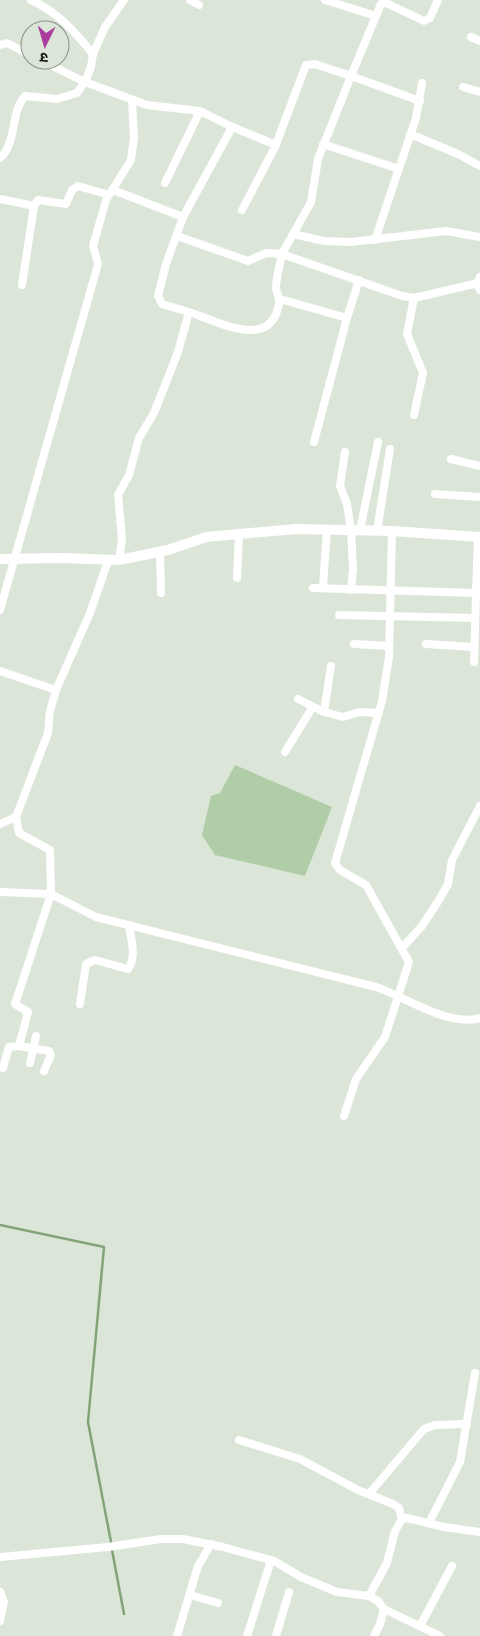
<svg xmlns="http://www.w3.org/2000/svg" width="480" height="1636" font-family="'Golos Text','Noto Sans Devanagari',sans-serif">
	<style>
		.green { fill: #afcda7 }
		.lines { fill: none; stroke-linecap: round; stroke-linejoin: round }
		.stream { stroke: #83a479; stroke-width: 2.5 }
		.minor { stroke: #fff; stroke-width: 8 }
		.tertiary { stroke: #fff; stroke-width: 10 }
	</style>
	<rect width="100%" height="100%" fill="#dbe6d8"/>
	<polygon class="green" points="235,765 332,807 305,876 215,855 202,835 211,796 220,793"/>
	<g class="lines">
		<g class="stream">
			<polyline points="0,1225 104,1247 88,1422 111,1542"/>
			<polyline points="112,1550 124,1614"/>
		</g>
		<g class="minor">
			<path d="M31,0C58,12 74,31 93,54"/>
			<polyline points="190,0 199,5"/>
			<polyline points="325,0 376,16 381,4 386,3 424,21 430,18 438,0"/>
			<polyline points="471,37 480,41"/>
			<polyline points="0,45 7,43 30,55"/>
			<polyline points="40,60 85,82 147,105 200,111 230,126 230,131 183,217 166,264 158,296 162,304 189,312 178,352 154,413 139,438 129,475 118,495 122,539 119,560"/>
			<polyline points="463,87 480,92"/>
			<polyline points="230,126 276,145"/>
			<polyline points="410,134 458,154 480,166"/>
			<polyline points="323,144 399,169"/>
			<path d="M0,158C17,144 10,112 25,96L57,99L77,93L85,82L91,67L93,54L105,27L124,0"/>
			<polyline points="165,183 200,111"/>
			<polyline points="113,190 183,217"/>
			<polyline points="0,199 34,206 22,285"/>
			<polyline points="34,206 38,200 66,204 72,190 78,186 109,195"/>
			<polyline points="242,210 275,147 306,65 315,64 351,76 376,16"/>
			<polyline points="293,234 324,241 351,242 446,231 480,237"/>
			<path d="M177,236L248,261L266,253L282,254C280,265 276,277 276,288C277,294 280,298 279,303C272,352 217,321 189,312"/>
			<polyline points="375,240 416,118 422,83"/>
			<polyline points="480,277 477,285 480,290"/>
			<polyline points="414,298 478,283"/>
			<polyline points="280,299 347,318 359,280"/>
			<polyline points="414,415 423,373 407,334 414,298 402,296 282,254 311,202 318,159 351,76 420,101"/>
			<polyline points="314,442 347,318"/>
			<polyline points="345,452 340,486 347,504 351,530 353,568 351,590"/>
			<polyline points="451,459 480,466"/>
			<polyline points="435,494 480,497"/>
			<polyline points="360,530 378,442"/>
			<polyline points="377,531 390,449"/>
			<polyline points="478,537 476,593 480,593"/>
			<polyline points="160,552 161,593"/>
			<polyline points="237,578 239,534"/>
			<polyline points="313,588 476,593 474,662"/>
			<polyline points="323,588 327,529"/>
			<polyline points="0,610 98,264 93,246 106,200 131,160 134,138 132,100"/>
			<polyline points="339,615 475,618"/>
			<polyline points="354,644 389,646"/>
			<polyline points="426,644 474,647"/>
			<polyline points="0,671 56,690"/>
			<polyline points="298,699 324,712 343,717 359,712 379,713"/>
			<polyline points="324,712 331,666"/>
			<polyline points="285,752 312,708"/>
			<polyline points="0,824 16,817"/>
			<path d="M0,892L51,894L96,917L376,987C408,998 447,1027 480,1018"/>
			<polyline points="402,948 422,926 439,900 448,884 452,860 480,806"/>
			<path d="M80,1004L86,964L95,960L128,969C137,957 131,939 129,925"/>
			<polyline points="19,1046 49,1051 51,1055 44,1071"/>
			<polyline points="30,1063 36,1036"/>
			<polyline points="3,1068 9,1047 19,1046 28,1012 15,1004 51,894 50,850 19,833 16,817 48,733 50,711 56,690 90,613 108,561"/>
			<polyline points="344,1116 356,1079 385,1037 409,962 366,885 340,870 335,863 382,701 389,657 392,531"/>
			<polyline points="239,1440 300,1459 358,1490 393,1504 399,1508 402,1519"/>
			<polyline points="369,1494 424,1429 435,1425 467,1424"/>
			<polyline points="429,1523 460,1462 475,1373"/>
			<polyline points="0,1557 108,1547 161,1539 183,1539 223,1547 274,1561 301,1577 337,1592 369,1596 378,1601 384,1609 380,1624 374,1636"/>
			<polyline points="0,1592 4,1602 0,1621"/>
			<polyline points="190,1595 218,1603"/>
			<polyline points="369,1596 387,1563 395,1531 402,1519 407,1518 444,1527 480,1532"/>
			<polyline points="384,1609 440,1636"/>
			<polyline points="420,1626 452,1566"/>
			<polyline points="177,1636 198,1566 211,1544"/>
			<polyline points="247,1636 271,1560"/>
			<polyline points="276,1636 289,1592"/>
		</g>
		<polyline class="tertiary" points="0,559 61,558 119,560 168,550 206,537 296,529 392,531 480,537"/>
	</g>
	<g transform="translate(45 45) rotate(185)"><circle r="24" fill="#dbe6d8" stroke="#899287"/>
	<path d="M0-4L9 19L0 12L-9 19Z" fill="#aa3d9d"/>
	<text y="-8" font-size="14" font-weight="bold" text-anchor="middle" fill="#0f130e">उ</text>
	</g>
</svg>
